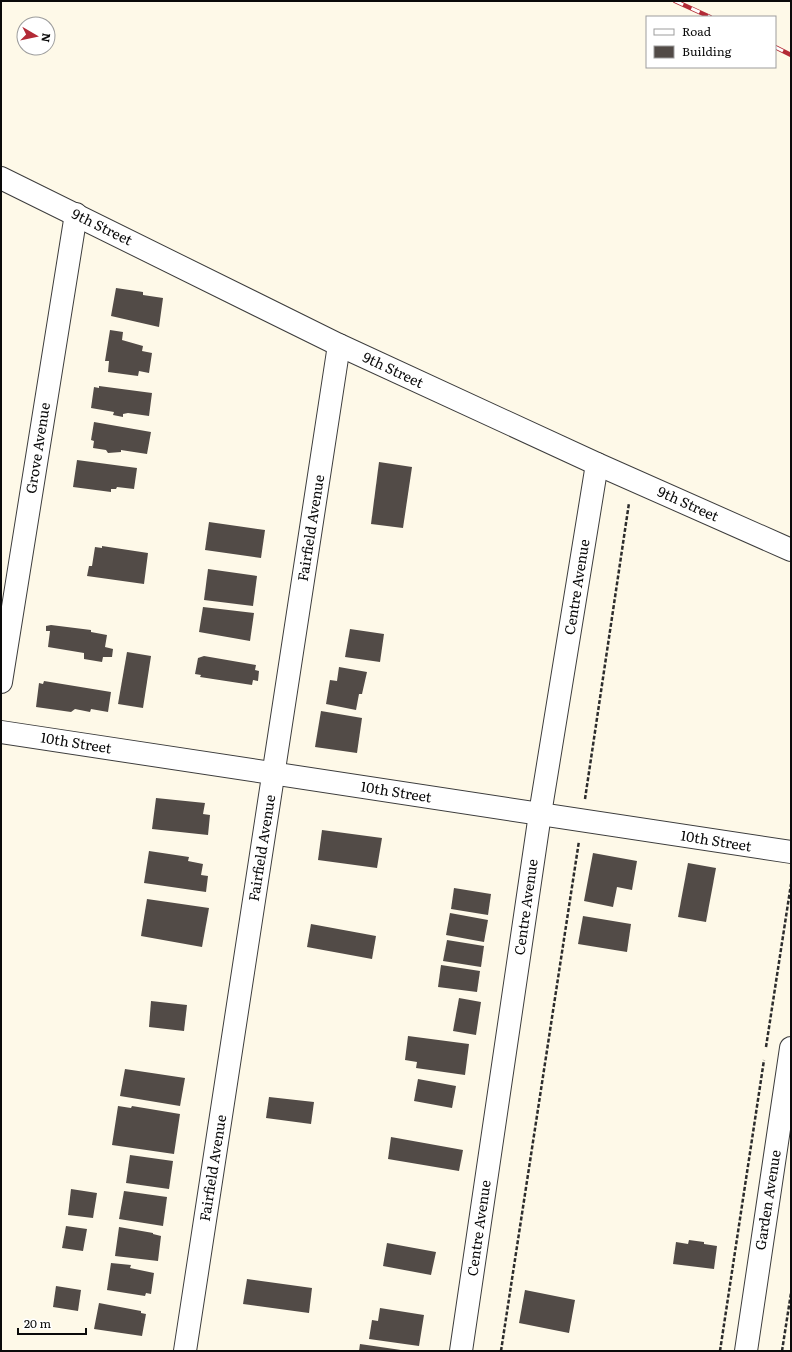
<svg xmlns="http://www.w3.org/2000/svg" width="792" height="1352" font-family="Literata,serif">
	<style>
		.building { fill: #524b47 }
		.lines { fill: none; stroke-linecap: round; stroke-linejoin: round }
		.minor-casing { stroke: #3d3d3d; stroke-width: 24 }
		.path { stroke: #2c2c2c; stroke-width: 2.5; stroke-dasharray: 4 2; stroke-linecap: butt }
		.minor { stroke: #fff; stroke-width: 22 }
		.rail-casing { stroke: #b32a36; stroke-width: 4.5 }
		.rail { stroke: #fff; stroke-width: 3; stroke-dasharray: 9; stroke-linecap: butt }
		.labels { text-anchor: middle; stroke-width: 4; stroke-linejoin: round; paint-order: stroke }
		.street-label { font-size: 14px; fill: #0a0a0a; stroke: #fff }
	</style>
	<rect width="100%" height="100%" fill="#fef9e8"/>
	<g class="building">
		<polygon points="116,288 143,292 143,295 163,298 159,327 111,316"/>
		<polygon points="110,330 123,332 122,340 143,346 142,351 152,353 149,373 139,371 138,376 108,372 109,361 105,361"/>
		<polygon points="99,386 152,393 149,416 128,413 123,414 123,417 113,415 114,412 91,408 94,387 99,388"/>
		<polygon points="94,422 151,432 147,454 121,450 121,452 108,453 106,450 93,448 94,441 91,440"/>
		<polygon points="77,460 137,468 134,489 117,487 116,489 111,489 111,492 73,487"/>
		<polygon points="379,462 412,467 403,528 371,524"/>
		<polygon points="209,522 265,530 261,558 205,550"/>
		<polygon points="102,546 148,553 144,584 87,576 89,566 92,566 95,547 102,548"/>
		<polygon points="208,569 257,576 253,606 204,600"/>
		<polygon points="203,607 254,613 250,641 199,632"/>
		<polygon points="51,625 91,630 91,632 107,635 105,647 113,649 112,657 103,657 102,662 84,659 84,653 48,647 50,631 46,631 46,626"/>
		<polygon points="350,629 384,634 380,662 345,657"/>
		<polygon points="127,652 151,656 143,708 118,704"/>
		<polygon points="204,656 256,665 255,670 259,671 258,681 253,680 252,685 200,677 201,675 195,674 198,658"/>
		<polygon points="339,667 367,672 362,694 359,694 356,710 326,704 330,680 337,681"/>
		<polygon points="44,681 111,692 108,712 91,709 90,712 75,709 71,712 36,707 39,683 43,684"/>
		<polygon points="321,711 362,718 357,753 315,747"/>
		<polygon points="156,798 205,803 203,814 210,815 208,835 152,829"/>
		<polygon points="322,830 382,838 377,868 318,860"/>
		<polygon points="149,851 189,857 188,861 203,864 201,875 208,876 206,892 144,883"/>
		<polygon points="593,853 637,861 632,890 617,887 613,907 584,901"/>
		<polygon points="688,863 716,868 706,922 678,917"/>
		<polygon points="454,888 491,894 488,915 451,909"/>
		<polygon points="147,899 209,908 202,947 141,936"/>
		<polygon points="450,913 488,920 484,942 446,935"/>
		<polygon points="583,916 631,924 627,952 578,944"/>
		<polygon points="311,924 376,936 372,959 307,947"/>
		<polygon points="447,940 484,946 481,967 443,961"/>
		<polygon points="441,965 480,971 477,992 438,987"/>
		<polygon points="459,998 481,1002 476,1035 453,1031"/>
		<polygon points="151,1001 187,1005 184,1031 149,1027"/>
		<polygon points="408,1036 469,1044 465,1075 416,1068 417,1062 405,1060"/>
		<polygon points="125,1069 185,1078 180,1106 120,1096"/>
		<polygon points="418,1079 456,1086 452,1108 414,1101"/>
		<polygon points="269,1097 314,1102 311,1124 266,1118"/>
		<polygon points="118,1106 131,1108 132,1106 180,1114 174,1154 112,1145"/>
		<polygon points="391,1137 463,1150 459,1171 388,1159"/>
		<polygon points="130,1155 173,1161 169,1189 126,1183"/>
		<polygon points="71,1189 97,1193 93,1218 68,1215"/>
		<polygon points="124,1191 167,1197 163,1226 119,1219"/>
		<polygon points="66,1226 87,1229 83,1251 62,1248"/>
		<polygon points="119,1227 153,1233 153,1234 161,1236 158,1261 115,1256"/>
		<polygon points="689,1240 704,1242 704,1244 717,1246 714,1269 673,1264 676,1242 688,1244"/>
		<polygon points="387,1243 436,1252 431,1275 383,1266"/>
		<polygon points="111,1263 131,1265 130,1268 154,1273 151,1294 146,1293 145,1296 107,1290"/>
		<polygon points="247,1279 312,1288 309,1313 243,1304"/>
		<polygon points="56,1286 81,1290 78,1311 53,1307"/>
		<polygon points="525,1290 575,1300 569,1333 519,1323"/>
		<polygon points="99,1303 141,1311 141,1313 146,1314 142,1336 94,1329"/>
		<polygon points="380,1308 424,1315 419,1346 369,1339 372,1320 378,1321"/>
		<polygon points="360,1344 401,1350 401,1351 359,1351"/>
	</g>
	<g class="lines">
		<g class="minor-casing">
			<g id="minor">
				<polyline points="1,178 339,345 597,464 791,550"/>
				<polyline points="1,682 76,214"/>
				<polyline points="1,732 791,852"/>
				<polyline points="185,1351 339,345"/>
				<polyline points="461,1351 540,814 597,464"/>
				<polyline points="746,1351 791,1048"/>
			</g>
		</g>
		<g class="path">
			<polyline points="585,799 629,503"/>
			<polyline points="766,1047 791,884"/>
			<polyline points="501,1351 579,841"/>
			<polyline points="720,1351 764,1060"/>
			<polyline points="782,1351 791,1293"/>
		</g>
		<use href="#minor" class="minor"/>
		<g class="rail-casing">
			<g id="rail">
				<polyline points="675,1 710,17"/>
				<polyline points="775,47 791,55"/>
			</g>
		</g>
		<use href="#rail" class="rail"/>
	</g>
	<g class="labels">
		<g class="street-label">
			<text transform="translate(102 227) rotate(26)" y="5">9th Street</text>
			<text transform="translate(393 370) rotate(25)" y="5">9th Street</text>
			<text transform="translate(38 448) rotate(-81)" y="5">Grove Avenue</text>
			<text transform="translate(688 504) rotate(24)" y="5">9th Street</text>
			<text transform="translate(311 528) rotate(-81)" y="5">Fairfield Avenue</text>
			<text transform="translate(577 587) rotate(-81)" y="5">Centre Avenue</text>
			<text transform="translate(76 743) rotate(9)" y="5">10th Street</text>
			<text transform="translate(396 792) rotate(9)" y="5">10th Street</text>
			<text transform="translate(716 841) rotate(9)" y="5">10th Street</text>
			<text transform="translate(262 848) rotate(-81)" y="5">Fairfield Avenue</text>
			<text transform="translate(526 907) rotate(-82)" y="5">Centre Avenue</text>
			<text transform="translate(213 1168) rotate(-81)" y="5">Fairfield Avenue</text>
			<text transform="translate(768 1200) rotate(-81)" y="5">Garden Avenue</text>
			<text transform="translate(479 1228) rotate(-82)" y="5">Centre Avenue</text>
		</g>
	</g>
	<rect width="792" height="1352" fill="none" stroke="#0a0a0a" stroke-width="4"/>
	<rect x="646" y="16" width="130" height="52" fill="#ffffff" stroke="#9d9d9d"/>
	<rect x="654" y="29" width="20" height="6" fill="#ffffff" stroke="#9d9d9d"/>
	<text x="682" y="36" font-size="12" fill="#0a0a0a">Road</text>
	<rect x="654" y="46" width="20" height="12" fill="#524b47" stroke="#9d9d9d"/>
	<text x="682" y="56" font-size="12" fill="#0a0a0a">Building</text>
	<g transform="translate(36 36) rotate(99)"><circle r="19" fill="#ffffff" stroke="#9d9d9d"/>
	<path d="M0-3L7 15L0 10L-7 15Z" fill="#b32a36"/>
	<text y="-6" font-size="11" font-weight="bold" text-anchor="middle" fill="#0a0a0a">N</text>
	</g>
	<path d="M18 1328v6h68v-6" fill="none" stroke="#0a0a0a" stroke-width="2"/>
	<text x="24" y="1328" font-size="12" fill="#0a0a0a" stroke="#ffffff" stroke-width="3" paint-order="stroke">20 m</text>
</svg>
